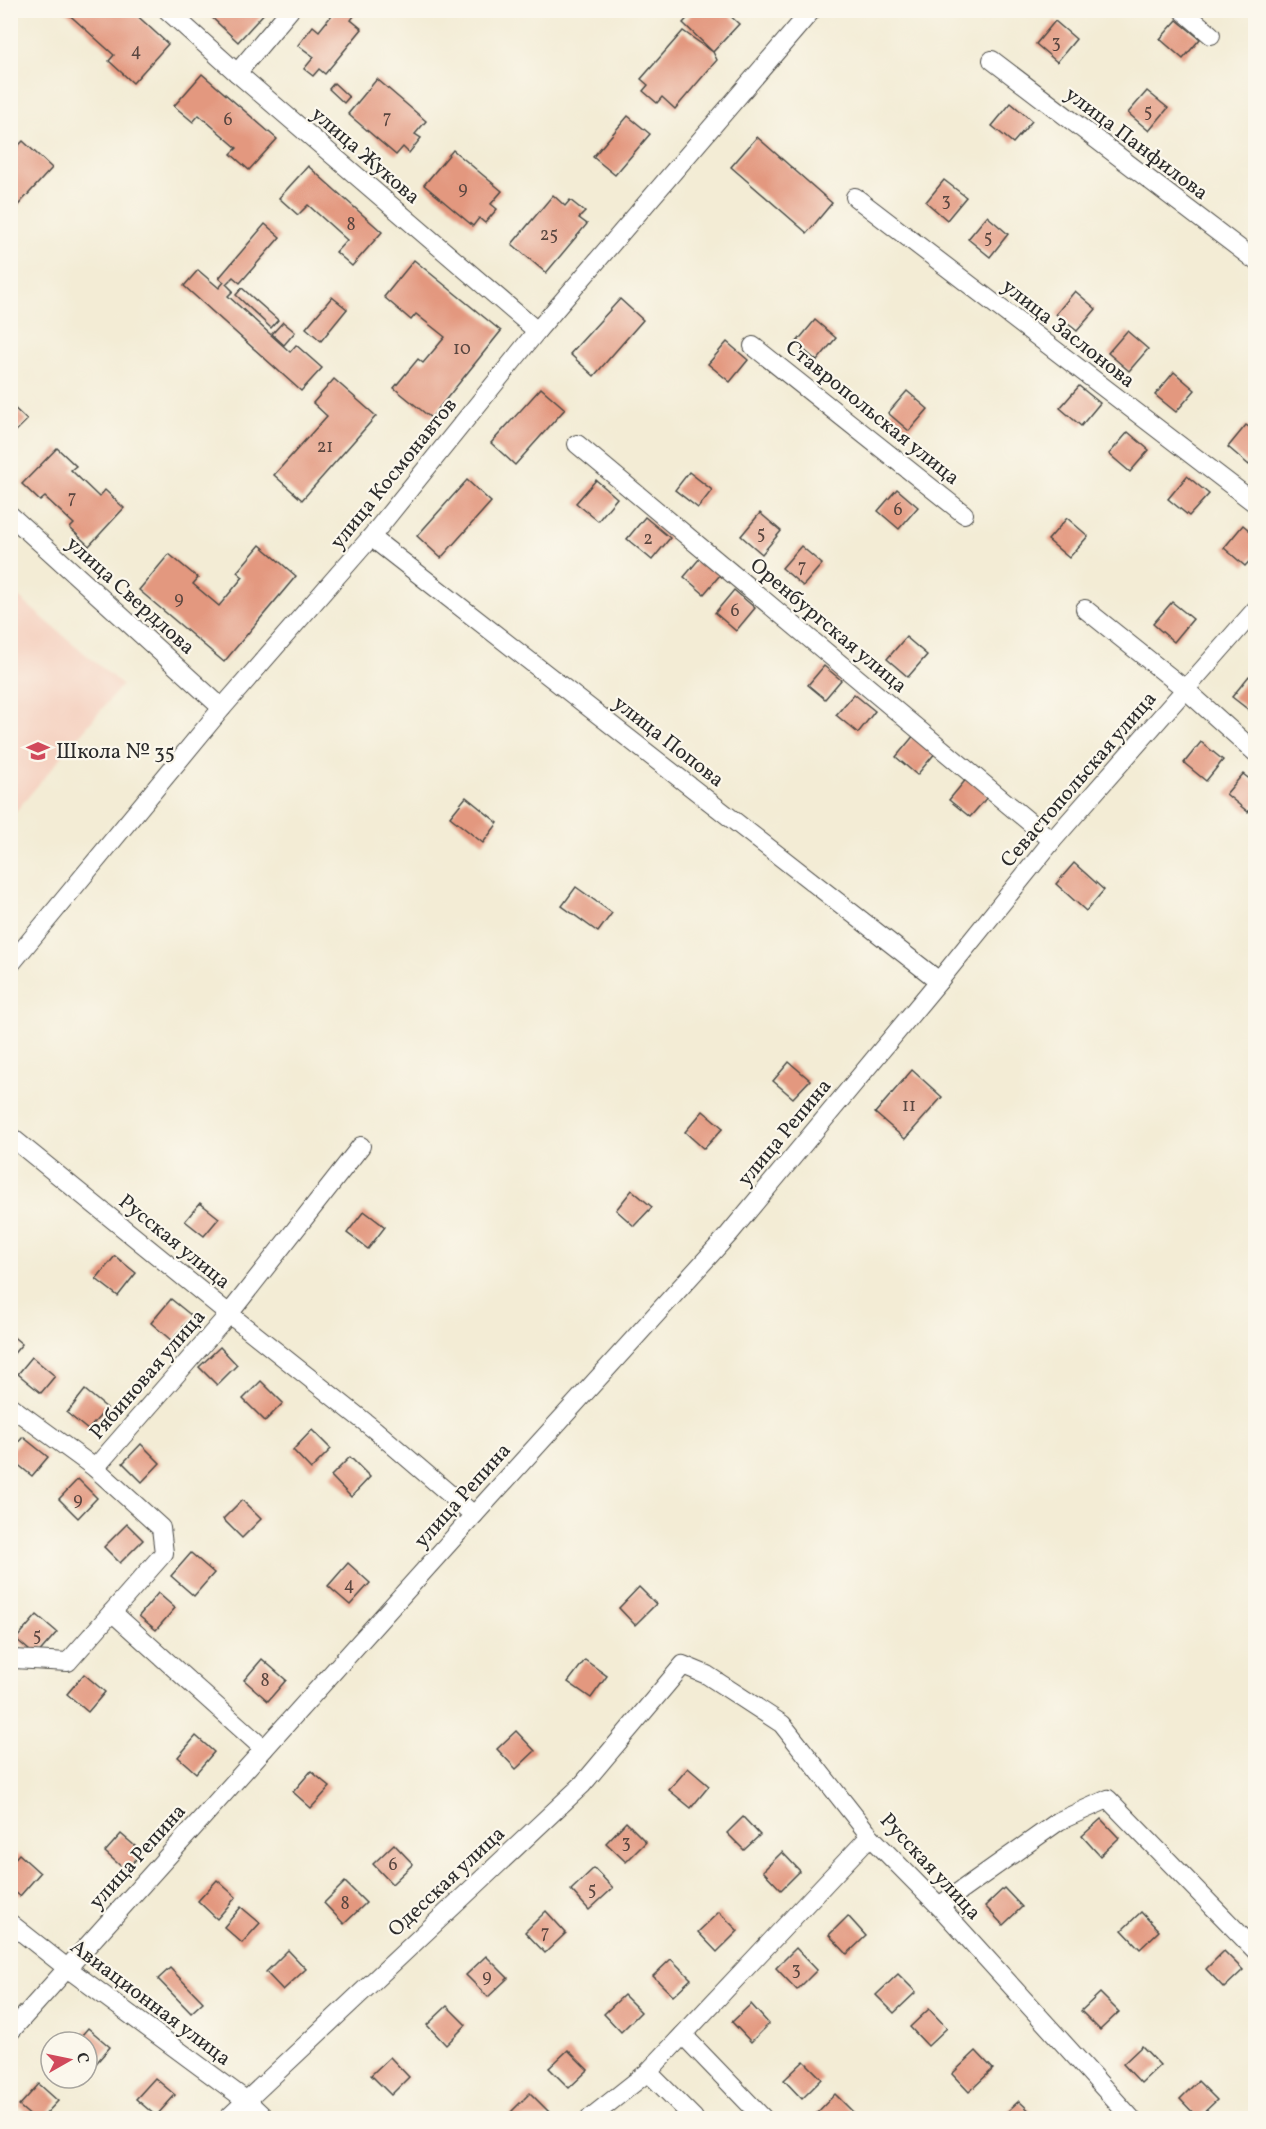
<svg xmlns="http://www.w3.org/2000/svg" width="1266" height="2129" font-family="Vollkorn,serif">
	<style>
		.built { fill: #f5d3c2 }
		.building { fill: #e3987f }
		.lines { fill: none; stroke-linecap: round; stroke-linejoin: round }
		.minor-casing { stroke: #494844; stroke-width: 20 }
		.minor { stroke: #fff; stroke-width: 18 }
		.labels { text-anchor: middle; stroke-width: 4.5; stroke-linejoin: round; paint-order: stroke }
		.number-label { font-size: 18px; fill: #594640 }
		.street-label { font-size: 21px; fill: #2b2b2b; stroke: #fbf7ec }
		.poi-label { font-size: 21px; fill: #2b2b2b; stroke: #fbf7ec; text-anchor: start }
	</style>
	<rect width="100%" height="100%" fill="#fbf7ec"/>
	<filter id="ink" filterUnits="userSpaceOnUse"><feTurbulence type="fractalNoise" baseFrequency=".0167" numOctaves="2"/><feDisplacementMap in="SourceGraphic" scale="12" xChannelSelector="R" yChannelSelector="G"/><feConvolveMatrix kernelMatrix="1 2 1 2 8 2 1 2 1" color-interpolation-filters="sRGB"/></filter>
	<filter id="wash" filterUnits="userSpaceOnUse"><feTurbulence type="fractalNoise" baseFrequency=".008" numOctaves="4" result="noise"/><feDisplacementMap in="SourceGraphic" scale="24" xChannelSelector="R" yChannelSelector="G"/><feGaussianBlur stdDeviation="1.35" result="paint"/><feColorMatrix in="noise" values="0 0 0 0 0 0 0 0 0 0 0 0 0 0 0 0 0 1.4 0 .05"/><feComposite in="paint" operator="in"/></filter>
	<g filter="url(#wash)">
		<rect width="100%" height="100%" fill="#f3ecd5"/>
		<polygon class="built" points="11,591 122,685 11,817"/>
		<g id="blocks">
			<g class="building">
				<polygon points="64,10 131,10 168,44 133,83 109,61 114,55"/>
				<polygon points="204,10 267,10 238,42"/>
				<polygon points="336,10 342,10 345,13 347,10 356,10 357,12 351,20 362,29 325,74 319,69 313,76 304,69 314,57 298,45 313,26 319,31"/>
				<polygon points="695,10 724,10 739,24 713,52 717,60 675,109 662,97 657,103 643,91 648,85 641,79 683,31 713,52 683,23"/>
				<polygon points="1177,20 1200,39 1183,59 1160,39"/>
				<polygon points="1055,21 1076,39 1057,62 1036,44"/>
				<polygon points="202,74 277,139 249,170 231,154 237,148 199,115 193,122 174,106"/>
				<polygon points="377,79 426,121 415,134 421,138 409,153 403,147 396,155 348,114"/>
				<polygon points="334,83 349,97 344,103 329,89"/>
				<polygon points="1147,91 1168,108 1149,131 1128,113"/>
				<polygon points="1011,103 1032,121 1013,143 992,126"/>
				<polygon points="628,116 650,134 615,175 593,157"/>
				<polygon points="757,137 832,203 807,233 731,167"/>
				<polygon points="23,141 52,168 10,214 10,154"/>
				<polygon points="453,150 502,191 491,204 497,209 485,223 479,218 473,226 424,185"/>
				<polygon points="308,166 382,232 352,266 336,252 347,240 308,205 298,215 279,198"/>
				<polygon points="944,180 966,197 947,220 926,202"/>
				<polygon points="553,195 565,206 570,200 585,212 579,218 587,224 546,273 512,244"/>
				<polygon points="987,216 1008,234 990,257 968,239"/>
				<polygon points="265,224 280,237 240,283 233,277 226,284 233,291 228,296 290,352 296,345 322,368 301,391 184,286 198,270 219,288 224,282 219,278"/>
				<polygon points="414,260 501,331 431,418 394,388 418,359 423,363 445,337 416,314 411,320 384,297"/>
				<polygon points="242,288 278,320 271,328 236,295"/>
				<polygon points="1075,291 1096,309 1077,331 1056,314"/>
				<polygon points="332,297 347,309 321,341 306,328"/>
				<polygon points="620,299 643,320 594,376 570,354"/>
				<polygon points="815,320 836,338 817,361 796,343"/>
				<polygon points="283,322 295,332 284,345 272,334"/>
				<polygon points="1127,331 1148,349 1129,371 1108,353"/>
				<polygon points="727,342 748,360 730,382 708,364"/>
				<polygon points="1174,372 1195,390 1176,412 1155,395"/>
				<polygon points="334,379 376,416 302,500 274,475 327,416 313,403"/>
				<polygon points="1079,386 1100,403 1081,426 1060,408"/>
				<polygon points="541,388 565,409 515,465 491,443"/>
				<polygon points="907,391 928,409 909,431 888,413"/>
				<polygon points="10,404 27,420 10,437"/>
				<polygon points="1246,425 1256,432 1256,457 1249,465 1228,447"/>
				<polygon points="1128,432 1149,450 1130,472 1109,454"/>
				<polygon points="57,448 76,466 71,470 99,497 105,490 124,508 89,546 70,528 74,524 45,497 40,501 22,484"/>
				<polygon points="689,472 712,490 698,508 675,490"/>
				<polygon points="1187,476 1209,494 1189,516 1168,499"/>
				<polygon points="467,480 491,502 441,558 417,536"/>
				<polygon points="596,480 617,498 598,521 576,503"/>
				<polygon points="897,489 918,507 899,529 878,511"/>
				<polygon points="760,513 781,531 762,554 741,536"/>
				<polygon points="645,517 670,538 652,560 627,539"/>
				<polygon points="1067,518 1088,536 1069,558 1048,540"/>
				<polygon points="1243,525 1256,536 1256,554 1245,566 1224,548"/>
				<polygon points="260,545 296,576 224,662 139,590 169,554 198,578 193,584 219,606 243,577 237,572"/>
				<polygon points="801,546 822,564 803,586 782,568"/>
				<polygon points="700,558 720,575 704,594 684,577"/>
				<polygon points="734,590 755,608 736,631 715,613"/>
				<polygon points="1172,602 1193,619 1174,642 1153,624"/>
				<polygon points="906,637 927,655 908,677 887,659"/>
				<polygon points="824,666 841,680 825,699 808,685"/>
				<polygon points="1249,676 1256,682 1254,714 1232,697"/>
				<polygon points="854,694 875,711 858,733 836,715"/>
				<polygon points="915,734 936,752 917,775 896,757"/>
				<polygon points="1201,742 1223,760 1206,781 1184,763"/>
				<polygon points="1243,774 1256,784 1256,803 1248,812 1226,794"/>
				<polygon points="968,777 989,795 970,817 949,800"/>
				<polygon points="466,797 498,823 483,843 450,817"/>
				<polygon points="1074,863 1104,890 1086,911 1056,884"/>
				<polygon points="576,887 612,913 598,932 562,906"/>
				<polygon points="789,1062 810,1080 793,1098 773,1081"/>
				<polygon points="912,1070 942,1097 905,1139 875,1113"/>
				<polygon points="703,1111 723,1128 704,1149 685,1132"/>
				<polygon points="632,1190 652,1207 634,1226 616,1210"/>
				<polygon points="200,1203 219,1218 204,1236 185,1221"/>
				<polygon points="364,1211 385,1227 368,1249 347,1233"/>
				<polygon points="115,1256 136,1273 118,1296 96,1279"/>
				<polygon points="171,1299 192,1316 172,1341 151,1323"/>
				<polygon points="10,1334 22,1344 10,1358"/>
				<polygon points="220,1347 237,1365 217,1385 199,1367"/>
				<polygon points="32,1357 55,1376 41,1393 18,1374"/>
				<polygon points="261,1381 283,1403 265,1421 243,1399"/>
				<polygon points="85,1390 107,1408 88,1430 67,1413"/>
				<polygon points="312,1430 331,1449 311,1469 293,1450"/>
				<polygon points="23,1437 48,1457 32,1476 10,1458 10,1452"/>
				<polygon points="141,1444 160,1463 142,1482 123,1463"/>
				<polygon points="350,1457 370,1477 351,1497 331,1476"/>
				<polygon points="78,1479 97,1498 78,1518 59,1499"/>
				<polygon points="242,1500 261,1519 242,1538 223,1519"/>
				<polygon points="127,1524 143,1540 120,1563 104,1547"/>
				<polygon points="191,1553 214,1573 194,1596 171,1576"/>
				<polygon points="348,1563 370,1583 350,1605 328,1586"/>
				<polygon points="639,1587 656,1604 635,1625 619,1608"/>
				<polygon points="158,1593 175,1608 156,1630 139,1616"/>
				<polygon points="37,1615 57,1632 36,1656 16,1639"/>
				<polygon points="262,1659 286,1680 268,1701 244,1680"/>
				<polygon points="585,1660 607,1676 591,1698 568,1682"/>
				<polygon points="84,1674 105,1692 88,1712 67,1694"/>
				<polygon points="516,1731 535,1751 516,1769 497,1749"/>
				<polygon points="196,1736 214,1752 196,1773 178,1757"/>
				<polygon points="688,1768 709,1786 691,1808 669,1790"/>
				<polygon points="311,1771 330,1787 311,1808 293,1792"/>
				<polygon points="743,1817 760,1835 744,1850 727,1833"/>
				<polygon points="1101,1819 1119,1838 1100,1856 1082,1836"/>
				<polygon points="626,1822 646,1842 626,1862 606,1843"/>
				<polygon points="121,1834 142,1852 126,1871 105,1852"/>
				<polygon points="394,1844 413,1864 392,1884 373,1864"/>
				<polygon points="782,1852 800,1871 781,1890 763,1871"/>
				<polygon points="19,1854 40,1873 20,1896 10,1888 10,1864"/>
				<polygon points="594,1868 613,1888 589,1910 571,1890"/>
				<polygon points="217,1880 236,1897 217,1919 198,1901"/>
				<polygon points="345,1882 366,1903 344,1924 324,1903"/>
				<polygon points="1004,1888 1022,1907 1003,1925 985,1906"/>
				<polygon points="241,1907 260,1923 242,1943 224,1927"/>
				<polygon points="546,1911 566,1933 545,1953 525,1932"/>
				<polygon points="719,1912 738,1931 717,1952 698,1932"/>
				<polygon points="1141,1912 1159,1931 1140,1949 1122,1930"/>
				<polygon points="848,1916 866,1936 847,1954 829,1935"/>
				<polygon points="796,1948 817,1970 797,1990 776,1968"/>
				<polygon points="288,1950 306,1969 283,1990 266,1972"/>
				<polygon points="1224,1951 1243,1970 1224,1988 1206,1969"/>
				<polygon points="486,1956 508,1978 488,1997 466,1975"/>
				<polygon points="671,1959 691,1979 673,1996 653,1976"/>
				<polygon points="170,1968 203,2002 191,2013 158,1979"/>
				<polygon points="898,1974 916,1992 894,2013 876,1995"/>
				<polygon points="1100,1993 1119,2012 1100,2030 1081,2011"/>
				<polygon points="624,1995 641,2012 621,2032 604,2014"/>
				<polygon points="751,2004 769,2024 751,2042 732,2022"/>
				<polygon points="447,2006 466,2025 446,2045 427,2025"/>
				<polygon points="929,2009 947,2028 928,2046 910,2027"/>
				<polygon points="88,2028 110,2047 93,2067 87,2062 87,2042 76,2042"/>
				<polygon points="1142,2046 1160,2065 1141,2083 1123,2064"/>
				<polygon points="568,2050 588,2070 569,2088 549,2068"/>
				<polygon points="976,2051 993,2069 969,2092 952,2074"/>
				<polygon points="390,2057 409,2077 391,2095 371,2075"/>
				<polygon points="804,2061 822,2079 802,2099 784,2080"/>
				<polygon points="155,2078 175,2095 156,2116 136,2099"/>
				<polygon points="1198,2081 1217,2100 1198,2118 1180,2099"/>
				<polygon points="39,2084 58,2101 42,2118 33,2118 19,2106"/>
				<polygon points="530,2093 551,2114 546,2118 513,2118 509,2114"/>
				<polygon points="835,2094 855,2114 850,2118 818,2118 815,2115"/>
				<polygon points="1019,2101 1037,2118 1000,2118"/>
			</g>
		</g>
	</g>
	<g filter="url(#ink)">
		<use href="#blocks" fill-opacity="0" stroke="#494844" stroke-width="1.5"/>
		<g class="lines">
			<g class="minor-casing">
				<g id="minor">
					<polyline points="167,10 237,73 537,331"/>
					<polyline points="1182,10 1211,35"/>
					<polyline points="992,60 1256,261"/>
					<polyline points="237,73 290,10"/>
					<polyline points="855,197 1256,504"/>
					<polyline points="753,346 964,514"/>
					<polyline points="577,444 1052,841"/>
					<polyline points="10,515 222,708"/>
					<polyline points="371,537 939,981"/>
					<polyline points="1085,609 1185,689 1256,753"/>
					<polyline points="10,965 222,708 371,537 537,331 812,10"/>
					<polyline points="10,1136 229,1314 361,1146"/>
					<polyline points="10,1406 95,1468"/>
					<polyline points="112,1612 264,1749"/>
					<polyline points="10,1656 14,1659 68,1662 164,1553 161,1528 95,1468 229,1314 375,1430 474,1515"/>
					<polyline points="939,1906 1059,1821 1108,1799 1256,1951"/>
					<polyline points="10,1923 67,1968 247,2101 265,2118"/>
					<polyline points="10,2032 474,1515 729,1234 939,981 1052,841 1256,609"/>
					<polyline points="683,2035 763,2118"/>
					<polyline points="648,2072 694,2118"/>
					<polyline points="228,2118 582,1785 683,1665 707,1675 782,1724 870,1836 939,1906 1131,2118"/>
					<polyline points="590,2118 648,2072 870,1836"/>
				</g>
			</g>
			<use href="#minor" class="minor"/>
		</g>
	</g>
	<defs>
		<g id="school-bare" transform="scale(1.8)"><path d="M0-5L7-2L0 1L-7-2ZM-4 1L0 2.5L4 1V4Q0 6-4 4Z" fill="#d1495b" stroke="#fbf7ec" stroke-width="2.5" paint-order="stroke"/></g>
	</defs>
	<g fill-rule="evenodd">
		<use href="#school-bare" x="38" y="751"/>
	</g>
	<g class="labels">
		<g class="number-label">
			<text x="1056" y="48">3</text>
			<text x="136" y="56">4</text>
			<text x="1148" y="117">5</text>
			<text x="387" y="123">7</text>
			<text x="228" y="125">6</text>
			<text x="463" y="194">9</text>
			<text x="946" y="206">3</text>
			<text x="351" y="230">8</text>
			<text x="549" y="240">25</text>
			<text x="988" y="243">5</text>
			<text x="462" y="354">10</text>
			<text x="325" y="452">21</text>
			<text x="72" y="503">7</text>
			<text x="898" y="515">6</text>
			<text x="761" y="539">5</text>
			<text x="648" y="544">2</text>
			<text x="802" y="572">7</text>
			<text x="179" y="604">9</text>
			<text x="735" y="616">6</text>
			<text x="909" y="1111">11</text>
			<text x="78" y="1505">9</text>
			<text x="349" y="1590">4</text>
			<text x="37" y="1641">5</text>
			<text x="265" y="1686">8</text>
			<text x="626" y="1848">3</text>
			<text x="393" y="1870">6</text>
			<text x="592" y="1895">5</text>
			<text x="345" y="1909">8</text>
			<text x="545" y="1938">7</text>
			<text x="796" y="1975">3</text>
			<text x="487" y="1982">9</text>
		</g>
		<g class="street-label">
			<text transform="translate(1137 143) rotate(37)" y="7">улица Панфилова</text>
			<text transform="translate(366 155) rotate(41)" y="7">улица Жукова</text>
			<text transform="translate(1069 333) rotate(38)" y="7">улица Заслонова</text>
			<text transform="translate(873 412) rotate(39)" y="7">Ставропольская улица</text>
			<text transform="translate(393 473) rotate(-51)" y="7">улица Космонавтов</text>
			<text transform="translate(131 595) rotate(42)" y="7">улица Свердлова</text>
			<text transform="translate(829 625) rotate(40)" y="7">Оренбургская улица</text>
			<text transform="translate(669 741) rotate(38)" y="7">улица Попова</text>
			<text transform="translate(1078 779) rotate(-49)" y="7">Севастопольская улица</text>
			<text transform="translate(784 1132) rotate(-50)" y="7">улица Репина</text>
			<text transform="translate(175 1241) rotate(39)" y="7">Русская улица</text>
			<text transform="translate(147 1374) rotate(-49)" y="7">Рябиновая улица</text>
			<text transform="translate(462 1495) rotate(-48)" y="7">улица Репина</text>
			<text transform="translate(137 1856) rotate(-48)" y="7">улица Репина</text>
			<text transform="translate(931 1866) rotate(47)" y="7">Русская улица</text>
			<text transform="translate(446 1881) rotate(-43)" y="7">Одесская улица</text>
			<text transform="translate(151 2002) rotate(37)" y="7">Авиационная улица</text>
		</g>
		<g class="poi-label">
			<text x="56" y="758">Школа № 35</text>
		</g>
	</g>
	<rect width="1266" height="2129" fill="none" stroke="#fbf7ec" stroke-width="36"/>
	<g transform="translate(69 2060) rotate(81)"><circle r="28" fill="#fbf7ec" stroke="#a8a59f" stroke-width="1.5"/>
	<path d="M0-4.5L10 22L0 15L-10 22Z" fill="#d1495b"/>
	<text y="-9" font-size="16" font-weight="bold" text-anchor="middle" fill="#2b2b2b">С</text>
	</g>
</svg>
